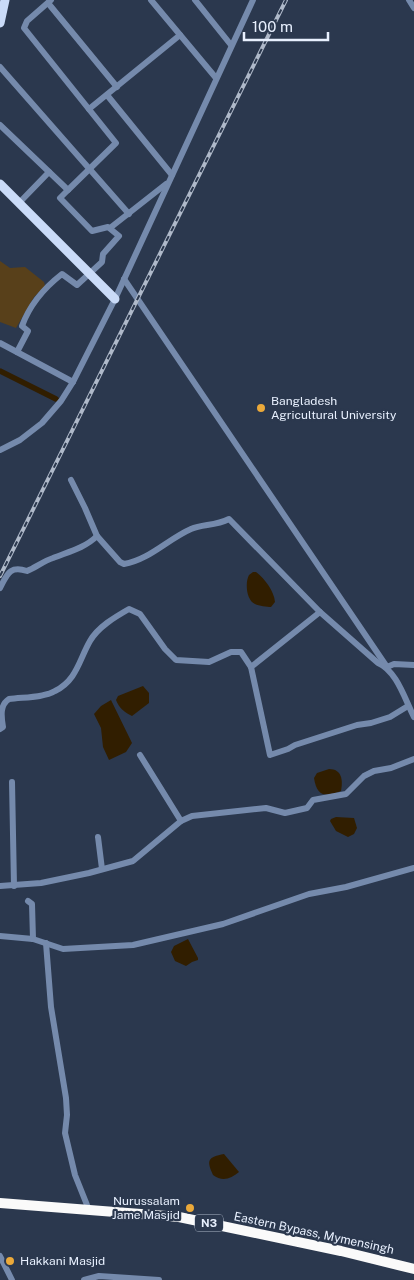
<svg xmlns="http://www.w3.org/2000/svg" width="414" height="1280" font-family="'Public Sans',sans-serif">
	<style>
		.green { fill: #58401a }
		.water { fill: #311e00 }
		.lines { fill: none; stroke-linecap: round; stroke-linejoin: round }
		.canal { stroke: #311e00; stroke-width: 5.5 }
		.minor { stroke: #758aac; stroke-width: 6 }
		.major { stroke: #cadbf8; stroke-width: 9 }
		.highway { stroke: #fafafa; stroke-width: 10 }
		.rail-casing { stroke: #afb9c9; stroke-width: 4 }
		.rail { stroke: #2b384e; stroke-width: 2; stroke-dasharray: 5.5; stroke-linecap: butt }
		.poi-dot { fill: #eba93a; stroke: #2b384e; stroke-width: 2 }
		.labels { text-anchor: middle; stroke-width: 4.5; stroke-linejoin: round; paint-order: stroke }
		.shield { fill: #2b384e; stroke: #afb9c9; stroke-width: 1 }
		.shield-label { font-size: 11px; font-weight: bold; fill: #e8f0fe }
		.poi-label { font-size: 12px; fill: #e8f0fe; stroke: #2b384e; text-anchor: start }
		.street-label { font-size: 12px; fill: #e8f0fe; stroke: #2b384e }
	</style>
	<rect width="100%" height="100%" fill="#2b384e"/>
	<polygon class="green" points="0,261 10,268 25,267 44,282 45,286 34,297 16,328 0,322"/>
	<g class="water">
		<path d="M253,572H256C265,579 274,591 275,602L271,607C267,607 259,606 255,604C246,600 245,582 249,575Z"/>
		<path d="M143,686L149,693V703L132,716C124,712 119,708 116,700L118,696Z"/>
		<polygon points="111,700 132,743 126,752 109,760 103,747 101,728 94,714 101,706"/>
		<path d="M329,769C342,769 343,780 341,791C325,797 317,797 314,778L317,773Z"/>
		<polygon points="336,817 354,818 357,828 354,834 348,837 336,831 330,821 331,819"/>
		<polygon points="188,939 198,958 198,960 192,962 186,966 175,961 171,952 174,946"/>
		<path d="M224,1154L239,1172C231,1179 222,1182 213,1175C206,1160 208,1157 224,1154Z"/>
	</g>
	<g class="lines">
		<polyline class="canal" points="0,371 56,399"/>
		<g class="minor">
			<polyline points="151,0 216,78"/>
			<polyline points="195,0 231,45"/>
			<polyline points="409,0 414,8"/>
			<polyline points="48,3 117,87"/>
			<polyline points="0,67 129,214"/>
			<polyline points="107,95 172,175"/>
			<polyline points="89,109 180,35"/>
			<polyline points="0,125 68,190 116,143 24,28 27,21 51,0"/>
			<polyline points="19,203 49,172"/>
			<polyline points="110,228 166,184"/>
			<polyline points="124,279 387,667 394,664 414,665"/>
			<polyline points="0,343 73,382"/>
			<path d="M17,352L28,331L22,326C30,304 44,288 62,274L77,285L102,262L103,254L119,236L108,227L92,231L60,198L68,190"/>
			<polyline points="0,450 20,440 42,423 61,401 73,382 115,299 253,0"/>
			<polyline points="71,480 85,508 97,536"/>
			<path d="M0,588C7,575 9,565 27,571C36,567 44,561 53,558C68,552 85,548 97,536L120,562L124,564C149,560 168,539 191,529C203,524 215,526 229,519L320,612L378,663C397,671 405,700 414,717"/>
			<polyline points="251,667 270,755 288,749 295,745 357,725 371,723 390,717 408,706"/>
			<path d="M0,729L3,727C1,715 0,705 9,699C23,697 43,698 55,691C77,680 79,660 90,641C98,627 115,617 129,609L140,614L165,649L176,660L209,662L231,652H241L251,667L320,612"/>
			<polyline points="140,755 181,821"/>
			<polyline points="12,782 14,886"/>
			<polyline points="98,837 102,869"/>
			<polyline points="0,886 41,883 89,873 133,861 181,821 192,816 266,808 285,813 307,808 313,800 346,794 364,776 374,771 391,768 414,759"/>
			<polyline points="28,901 32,904 33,939"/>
			<polyline points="0,936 33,939 63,949 133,945 223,924 309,894 346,887 414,868"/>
			<polyline points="46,943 51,1007 66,1098 67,1115 65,1133 75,1175 89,1210"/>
			<polyline points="0,1256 12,1280"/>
			<polyline points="84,1280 99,1276 159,1280"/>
		</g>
		<g class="major">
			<polyline points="0,23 5,0"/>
			<polyline points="0,184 115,299"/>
		</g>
		<polyline class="highway" points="0,1203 179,1217 341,1251 414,1269"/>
		<g class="rail-casing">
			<polyline id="rail" points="0,576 286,0"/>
		</g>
		<use href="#rail" class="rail"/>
	</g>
	<g class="poi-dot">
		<circle cx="261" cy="408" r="5"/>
		<circle cx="190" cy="1208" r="5"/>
		<circle cx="10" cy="1261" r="5"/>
	</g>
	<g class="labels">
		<rect class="shield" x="195" y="1214.5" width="28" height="17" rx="4"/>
		<g class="shield-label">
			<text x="209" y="1227">N3</text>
		</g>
		<g class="poi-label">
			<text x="271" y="405">Bangladesh<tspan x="271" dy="14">Agricultural University</tspan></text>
			<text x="180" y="1205" text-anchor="end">Nurussalam<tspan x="180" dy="14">Jame Masjid</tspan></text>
			<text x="20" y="1265">Hakkani Masjid</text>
		</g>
		<g class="street-label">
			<text transform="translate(314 1233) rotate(12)" y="4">Eastern Bypass, Mymensingh</text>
		</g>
	</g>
	<path d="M244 32v8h84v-8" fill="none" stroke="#e8f0fe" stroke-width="2.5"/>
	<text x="252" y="32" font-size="15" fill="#e8f0fe" stroke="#2b384e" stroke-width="4" paint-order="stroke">100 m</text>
</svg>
